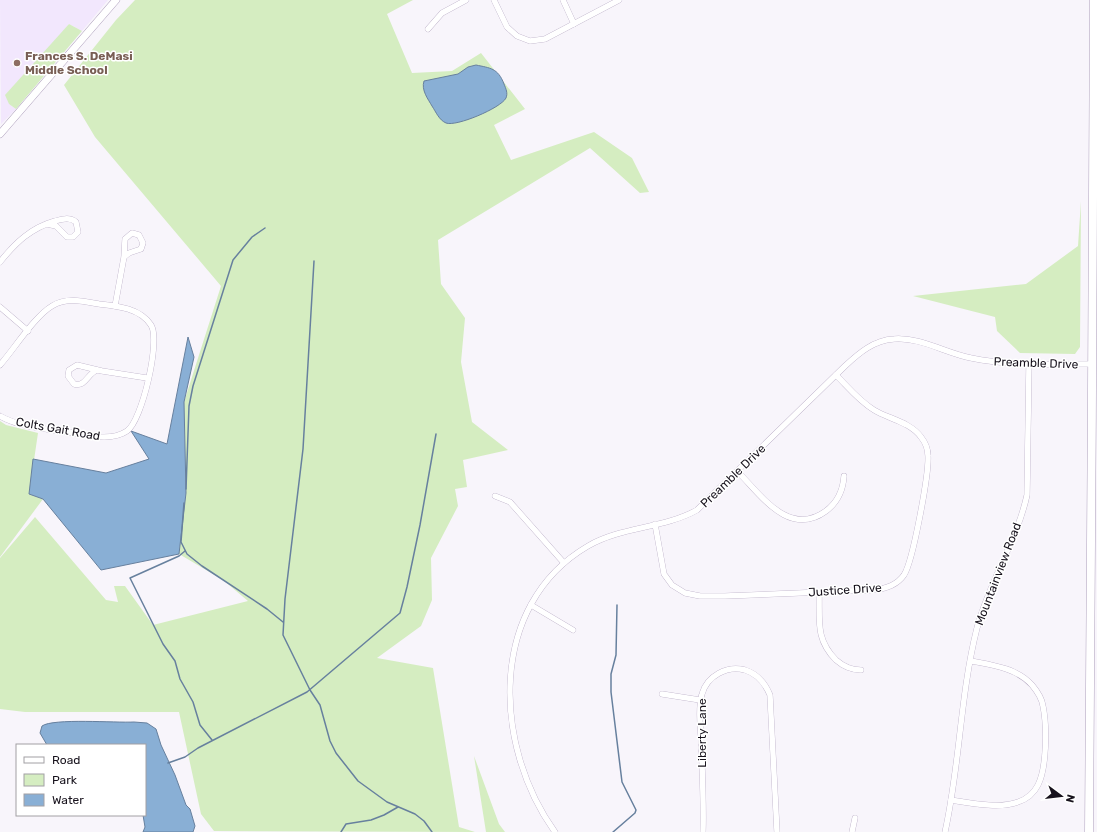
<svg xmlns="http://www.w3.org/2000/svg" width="1097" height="832" font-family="Rubik,sans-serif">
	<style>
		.built { fill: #f2e7fd }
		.green { fill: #d5edc1 }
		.water { fill: #89afd5; stroke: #67809e }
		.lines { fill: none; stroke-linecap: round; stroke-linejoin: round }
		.stream { stroke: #67809e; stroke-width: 1.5 }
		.minor-casing { stroke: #afa1bd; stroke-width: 6 }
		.tertiary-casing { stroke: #afa1bd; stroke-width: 8 }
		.secondary-casing { stroke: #afa1bd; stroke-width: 9 }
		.minor { stroke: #fff; stroke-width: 5.5 }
		.tertiary { stroke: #fff; stroke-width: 7 }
		.secondary { stroke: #fff; stroke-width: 8 }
		.education-dot { fill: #8d6e63; stroke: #fff; stroke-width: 1.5 }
		.labels { text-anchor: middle; stroke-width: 3; stroke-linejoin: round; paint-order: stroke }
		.education-label { font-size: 12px; font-weight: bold; fill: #785e54; stroke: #fff; text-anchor: start }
		.street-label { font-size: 12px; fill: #17121c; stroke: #fff }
	</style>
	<rect width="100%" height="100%" fill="#f8f5fb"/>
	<polygon class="built" points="0,0 108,0 82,31 69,24 9,104 16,109 1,124"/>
	<g class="green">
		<polygon points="135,0 413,0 387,14 412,73 452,71 481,53 525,109 494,125 511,160 594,132 632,158 649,192 640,193 590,148 438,240 441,284 465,318 461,362 472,422 508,450 463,460 467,487 455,489 458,506 431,558 432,600 421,626 377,658 433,668 459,827 475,832 214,831 201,814 179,712 25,712 0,709 0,558 35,517 106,600 118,602 114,586 125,586 153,625 248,601 223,580 179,554 186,493 184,402 221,286 95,137 64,85 116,20"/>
		<polygon points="69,24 82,31 16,109 9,104 5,95"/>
		<polygon points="1081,201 1080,347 1075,354 1020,353 997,331 995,317 913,296 1026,284 1078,246"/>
		<polygon points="0,421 6,425 38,433 29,494 43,499 0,557"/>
		<polygon points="474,756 499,824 505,832 486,832"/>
	</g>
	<g class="water">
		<path d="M476,65C490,68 498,68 504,84C506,89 508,93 506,98C501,108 456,127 446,123C439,120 436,112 432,106C428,99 421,90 424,81L458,74L468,67Z"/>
		<polygon points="188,337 194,357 184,402 186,493 179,554 101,570 43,499 29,494 33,459 106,473 149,459 131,431 167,444"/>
		<path d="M134,722L147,723L156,729L161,745L175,775L186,805L190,809L195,826L193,832H143L145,827L143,815H145V745H47L40,733L42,726C53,718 116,723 134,722Z"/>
	</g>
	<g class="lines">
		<g class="stream">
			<polyline points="314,261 303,449 285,599 283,635 310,690 320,705 330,741 336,753 358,781 387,802 415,814 424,821 432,832"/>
			<polyline points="186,489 189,406 193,386 233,260 252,237 265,228"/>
			<polyline points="184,503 181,542 187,554 202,566 267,609 283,622"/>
			<polyline points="185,551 179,556 130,578 163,644 175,661 180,679 193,702 200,725 212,740"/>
			<polyline points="168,763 185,757 198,748 307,692 400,613 407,587 420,525 436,434"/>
			<polyline points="341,832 346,824 371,820 384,815 398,807"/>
			<polyline points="613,832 635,813 636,810 622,782 611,692 611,674 616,655 617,605"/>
		</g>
		<g class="minor-casing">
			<g id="minor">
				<polyline points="494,0 507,27 517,36 530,41 545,39 619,0"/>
				<polyline points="563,0 574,24"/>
				<polyline points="428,29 442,13 466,0"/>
				<path d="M0,262C16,242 31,228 55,221C63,219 70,217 76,222L78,232L73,237H67L56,226L47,224"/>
				<polyline points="115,306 124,257 125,239 132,233 139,235 143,243 141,249 129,253 124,257"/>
				<polyline points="0,307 28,331"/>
				<path d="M0,365C14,349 35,316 52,306C66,297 83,301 99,304C117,306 140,308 151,325C161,340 142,421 127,431C121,435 112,437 104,437C94,437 84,434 74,433C50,429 21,428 0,416"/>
				<path d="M97,370C87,374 86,387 74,384L68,376L69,370L77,365L102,371L147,378"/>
				<path d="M738,472C761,495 789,538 826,511C838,502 843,491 844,476"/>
				<polyline points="495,496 510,502 564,563"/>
				<path d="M655,524L664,574L672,585L685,593L700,596H725L873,590C885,589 897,585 904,575C913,561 929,474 928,456C928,450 925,442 921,437C910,422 889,419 874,410C859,401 848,387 836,375"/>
				<path d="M819,592C820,620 815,639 836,660C844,667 851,670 861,670"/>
				<polyline points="531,605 573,630"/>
				<polyline points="662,694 700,700"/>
				<path d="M951,800C970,803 1000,809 1018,802C1027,799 1034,793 1038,785C1047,767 1047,726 1043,706C1042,699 1037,691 1032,685C1017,668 992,665 971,661"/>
				<path d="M555,832C493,746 487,605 588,546C623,526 663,529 697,510L845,366C859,353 874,340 894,339C921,337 945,353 971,358C1010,366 1052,364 1092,364"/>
				<path d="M703,832C704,800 702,769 701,737C700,724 698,707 702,694C707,676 727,665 745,670C758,674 765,683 770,695L777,832"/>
				<polyline points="852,832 855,818"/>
				<path d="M945,832C960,765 960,695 977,628C989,582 1017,541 1027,495L1029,363"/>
			</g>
		</g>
		<g class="tertiary-casing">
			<polyline id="tertiary" points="0,134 116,0"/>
		</g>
		<g class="secondary-casing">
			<path id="secondary" d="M1089,832C1092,555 1092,277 1094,0"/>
		</g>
		<use href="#minor" class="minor"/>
		<use href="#tertiary" class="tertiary"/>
		<use href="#secondary" class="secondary"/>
	</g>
	<circle class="education-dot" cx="17" cy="63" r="4"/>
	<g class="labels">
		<g class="education-label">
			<text x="25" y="60">Frances S. DeMasi<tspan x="25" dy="14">Middle School</tspan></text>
		</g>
		<g class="street-label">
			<text transform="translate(1036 363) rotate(2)" y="4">Preamble Drive</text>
			<text transform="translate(58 429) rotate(10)" y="4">Colts Gait Road</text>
			<text transform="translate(733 476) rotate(-44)" y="4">Preamble Drive</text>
			<text transform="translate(998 574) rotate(-69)" y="4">Mountainview Road</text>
			<text transform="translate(845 590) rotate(-4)" y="4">Justice Drive</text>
			<text transform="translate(702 733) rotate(-90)" y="4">Liberty Lane</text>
		</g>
	</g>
	<rect x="16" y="744" width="130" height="72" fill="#ffffff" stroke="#a2a0a4"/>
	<rect x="24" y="757" width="20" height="6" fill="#ffffff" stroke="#a2a0a4"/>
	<text x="52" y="764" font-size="12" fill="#17121c">Road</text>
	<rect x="24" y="774" width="20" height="12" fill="#d5edc1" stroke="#a2a0a4"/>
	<text x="52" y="784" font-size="12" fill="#17121c">Park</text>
	<rect x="24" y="794" width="20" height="12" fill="#89afd5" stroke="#a2a0a4"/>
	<text x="52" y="804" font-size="12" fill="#17121c">Water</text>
	<g transform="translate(1061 796) rotate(105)" stroke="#ffffff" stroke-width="3" paint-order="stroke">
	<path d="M0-3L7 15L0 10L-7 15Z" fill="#17121c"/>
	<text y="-6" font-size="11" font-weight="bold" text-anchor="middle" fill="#17121c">N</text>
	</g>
</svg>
